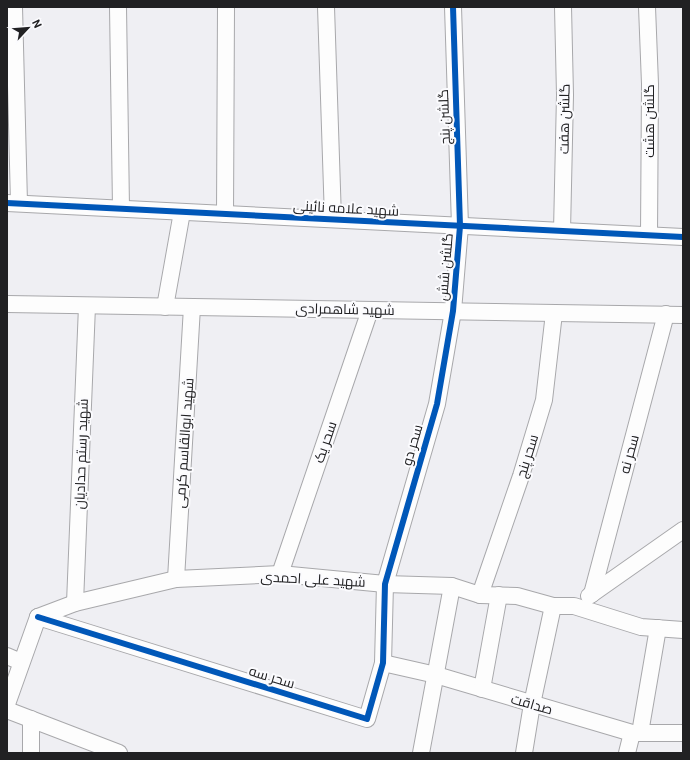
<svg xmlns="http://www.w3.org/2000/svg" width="690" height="760" font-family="Roboto,Cairo,sans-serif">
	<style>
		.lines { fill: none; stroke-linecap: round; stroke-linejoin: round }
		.street-casing { stroke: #a8a8ab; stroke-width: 18 }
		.street { stroke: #fdfdfd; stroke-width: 16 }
		.cycleway-casing { stroke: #fbfbfe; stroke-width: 8 }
		.cycleway { stroke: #0057b8; stroke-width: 6 }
		.labels { text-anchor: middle; stroke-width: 4; stroke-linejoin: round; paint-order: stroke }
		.street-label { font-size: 14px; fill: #212123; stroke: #fbfbfe }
	</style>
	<rect width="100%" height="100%" fill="#efeff3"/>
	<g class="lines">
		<g class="street-casing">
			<g id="street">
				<polyline points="14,7 19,203"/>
				<polyline points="118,7 121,208"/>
				<polyline points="326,7 333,219"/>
				<polyline points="647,7 650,84 649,235"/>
				<polyline points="7,203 683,237"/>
				<polyline points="225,214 226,7"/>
				<polyline points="562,231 565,95 563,7"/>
				<polyline points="7,304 683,315"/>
				<polyline points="165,307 182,212"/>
				<polyline points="280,574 370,310"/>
				<polyline points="176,579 192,307"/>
				<polyline points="592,594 666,314"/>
				<polyline points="480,595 521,476 544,400 554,313"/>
				<polyline points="589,596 683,530"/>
				<polyline points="75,603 87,306"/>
				<polyline points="38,617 367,719 383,663 385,584 437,404 453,311 460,226 453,7"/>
				<polyline points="38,617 75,603 176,579 280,574 385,584 452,586 480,595 517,596 553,606 574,606 641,627 683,630"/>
				<polyline points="7,656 21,662"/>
				<polyline points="383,663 436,675 632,733 683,733"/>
				<polyline points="482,689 499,595"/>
				<polyline points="7,704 38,617"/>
				<polyline points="7,710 119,753"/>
				<polyline points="640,733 658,628"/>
				<polyline points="31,753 31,719"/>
				<polyline points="421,753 452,586"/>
				<polyline points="524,753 532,704 553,606"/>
				<polyline points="627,753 632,733"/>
			</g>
		</g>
		<use href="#street" class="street"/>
		<g class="cycleway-casing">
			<g id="cycleway">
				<polyline points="7,203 683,237"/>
				<polyline points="38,617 367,719 383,663 385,584 437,404 453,311 460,226 453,7"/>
			</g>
		</g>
		<use href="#cycleway" class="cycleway"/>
	</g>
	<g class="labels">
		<g class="street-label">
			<text transform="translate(444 117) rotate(-92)" y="5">گلشن پنج</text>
			<text transform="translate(564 119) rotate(-89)" y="5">گلشن هفت</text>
			<text transform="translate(649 121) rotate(-90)" y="5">گلشن هشت</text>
			<text transform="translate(346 208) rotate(3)" y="5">شهید علامه‌ نائینی</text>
			<text transform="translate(445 267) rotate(-85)" y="5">گلشن شش</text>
			<text transform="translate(345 309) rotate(1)" y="5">شهید شاهمرادی</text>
			<text transform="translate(325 442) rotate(-71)" y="5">سحر یک</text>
			<text transform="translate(184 443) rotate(-86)" y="5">شهید ابوالقاسم کرمی</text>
			<text transform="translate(412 445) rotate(-74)" y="5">سحر دو</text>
			<text transform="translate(81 454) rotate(-88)" y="5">شهید رستم حدادیان</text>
			<text transform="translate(629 454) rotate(-75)" y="5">سحر نه</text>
			<text transform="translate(527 456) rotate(-73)" y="5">سحر پنج</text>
			<text transform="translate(313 579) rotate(3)" y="5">شهید علی احمدی</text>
			<text transform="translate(272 677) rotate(17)" y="5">سحر سه</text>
			<text transform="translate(532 704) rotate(16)" y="5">صداقت</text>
		</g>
	</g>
	<rect width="690" height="760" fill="none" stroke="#212123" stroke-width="16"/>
	<g transform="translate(28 28) rotate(64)" stroke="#fbfbfe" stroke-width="3" paint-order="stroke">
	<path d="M0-3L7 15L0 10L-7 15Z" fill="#212123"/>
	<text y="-6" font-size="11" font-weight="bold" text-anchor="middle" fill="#212123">N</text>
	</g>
</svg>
